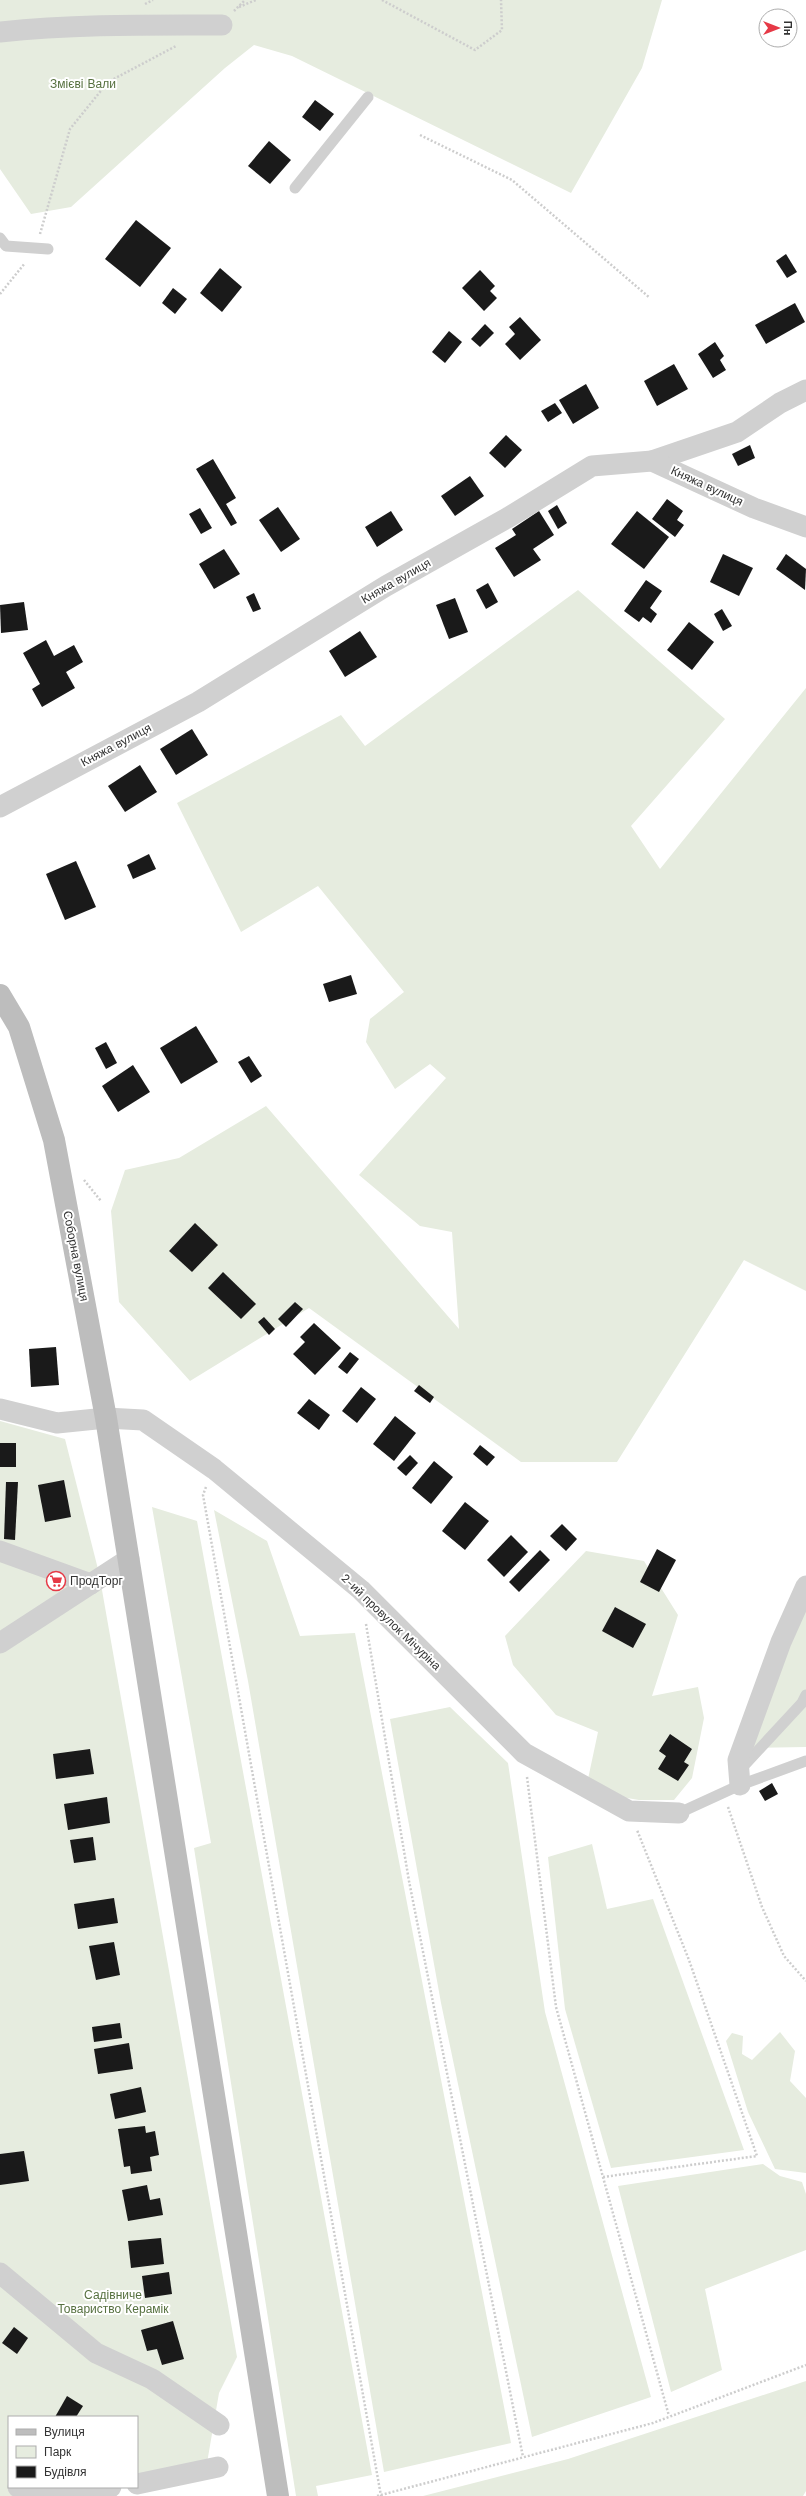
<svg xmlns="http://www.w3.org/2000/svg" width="806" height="2496" font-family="'Work Sans',sans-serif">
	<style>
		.green { fill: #e6ecdf }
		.building { fill: #1a1a1a }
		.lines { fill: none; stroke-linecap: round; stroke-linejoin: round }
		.path { stroke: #cdcdcd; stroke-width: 2.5; stroke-dasharray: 2 2; stroke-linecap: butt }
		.service { stroke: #d0d0d0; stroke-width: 11 }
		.minor { stroke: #d0d0d0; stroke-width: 21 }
		.secondary { stroke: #bdbdbd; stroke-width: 22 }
		.labels { text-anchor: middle; stroke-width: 4; stroke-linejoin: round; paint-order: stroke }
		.park-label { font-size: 12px; fill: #56703f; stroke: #fff }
		.street-label { font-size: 12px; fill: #333; stroke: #fff }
		.poi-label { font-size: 12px; fill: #333; stroke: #fff; text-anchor: start }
	</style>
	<rect width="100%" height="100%" fill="#fff"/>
	<g class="green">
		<polygon points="0,0 662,0 642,68 571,193 292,56 254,45 225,68 71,207 31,214 0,169"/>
		<polygon points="578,590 725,719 631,826 660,869 806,688 806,1291 744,1260 617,1462 521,1462 309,1308 190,1381 119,1302 111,1211 125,1170 179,1158 266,1106 459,1329 452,1232 420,1226 359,1175 446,1078 430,1064 395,1089 366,1042 370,1019 404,992 318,886 241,932 177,803 341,715 365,746"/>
		<polygon points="0,1421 65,1439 99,1573 237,2357 219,2393 207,2463 137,2478 137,2417 9,2417 9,2487 65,2496 0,2496"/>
		<polygon points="152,1507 197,1521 372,2475 316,2486 318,2496 296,2496 194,1848 211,1843"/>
		<polygon points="214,1510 267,1541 300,1636 355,1633 511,2443 384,2472 248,1681"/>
		<polygon points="586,1551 644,1561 678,1615 652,1696 698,1687 704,1718 692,1778 674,1800 639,1800 615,1796 588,1779 598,1732 556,1715 513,1665 505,1636"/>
		<polygon points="806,1601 806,1747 749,1748"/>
		<polygon points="450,1707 508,1763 545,2012 651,2397 532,2437 441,2003 390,1719"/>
		<polygon points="592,1844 607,1909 653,1899 744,2150 611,2168 565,2009 548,1857"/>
		<polygon points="780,2032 795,2051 790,2081 806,2098 806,2173 775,2169 748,2112 726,2041 732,2033 743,2036 742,2054 752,2060"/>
		<polygon points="763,2164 780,2176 802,2182 806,2194 806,2250 705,2289 722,2370 671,2392 618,2186"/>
		<polygon points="806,2381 806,2491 803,2496 423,2496 568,2459"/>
	</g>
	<g class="building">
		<polygon points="315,100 334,114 320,131 302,117"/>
		<polygon points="269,141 291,160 270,184 248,166"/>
		<polygon points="136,220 171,248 140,287 105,259"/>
		<polygon points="786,254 797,272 787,278 776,261"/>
		<polygon points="220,268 242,287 222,312 200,293"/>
		<polygon points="480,270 495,286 490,291 497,298 484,311 462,288"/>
		<polygon points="173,288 187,299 175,314 162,303"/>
		<polygon points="795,303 805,322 766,344 755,325"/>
		<polygon points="520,317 541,340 520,360 505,344 515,334 509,327"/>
		<polygon points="485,324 494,333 480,347 471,339"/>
		<polygon points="449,331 462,342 445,363 432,352"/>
		<polygon points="715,342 724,356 720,360 726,370 713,378 698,354"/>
		<polygon points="674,364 688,389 657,406 644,381"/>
		<polygon points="586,384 599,408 573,424 559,400"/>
		<polygon points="555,403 562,413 548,422 541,411"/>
		<polygon points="506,435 522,450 505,468 489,453"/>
		<polygon points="750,445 755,458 738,466 732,454"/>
		<polygon points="213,459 236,498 226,504 237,523 231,526 196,469"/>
		<polygon points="470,476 484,496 455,516 441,496"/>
		<polygon points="667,499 683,511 677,520 684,525 675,537 652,519"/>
		<polygon points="557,505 567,523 558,529 548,511"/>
		<polygon points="278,507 300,539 281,552 259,520"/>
		<polygon points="200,508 212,528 201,534 189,514"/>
		<polygon points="391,511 403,530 377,547 365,527"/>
		<polygon points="539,511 554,535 533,549 541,560 514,577 495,548 516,535 512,529"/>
		<polygon points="637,511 669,537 644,569 611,544"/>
		<polygon points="224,549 240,574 214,589 199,564"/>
		<polygon points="723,554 753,568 739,596 710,582"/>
		<polygon points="786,554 806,569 805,590 776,569"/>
		<polygon points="646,580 662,591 650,608 657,614 651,623 643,617 639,622 624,611"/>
		<polygon points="488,583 498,602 486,609 476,590"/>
		<polygon points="254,593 261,609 253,612 246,597"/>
		<polygon points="455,598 468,632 449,639 436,605"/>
		<polygon points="24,602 28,630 1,633 0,605"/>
		<polygon points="722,609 732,626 723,631 714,614"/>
		<polygon points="689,622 714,642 692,670 667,650"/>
		<polygon points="360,631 377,657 345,677 329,651"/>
		<polygon points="46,640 54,656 74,645 83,662 66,672 75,688 42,707 32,689 40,684 23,653"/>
		<polygon points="192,729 208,755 176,775 160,749"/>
		<polygon points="140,765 157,792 125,812 108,786"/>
		<polygon points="149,854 156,869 133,879 127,865"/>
		<polygon points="76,861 96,907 65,920 46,874"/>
		<polygon points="351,975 357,994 329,1002 323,984"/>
		<polygon points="196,1026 218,1062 181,1084 160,1048"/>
		<polygon points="106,1042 117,1063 106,1069 95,1048"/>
		<polygon points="249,1056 262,1076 251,1083 238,1062"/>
		<polygon points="133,1065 150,1092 118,1112 102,1086"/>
		<polygon points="195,1223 218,1245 192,1272 169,1251"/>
		<polygon points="223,1272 256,1304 241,1319 208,1288"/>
		<polygon points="295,1302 303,1309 286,1327 278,1319"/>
		<polygon points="264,1317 275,1329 269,1335 258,1322"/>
		<polygon points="314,1323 341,1348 315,1375 293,1354 305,1342 300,1337"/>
		<polygon points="56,1347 59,1385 31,1387 29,1349"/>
		<polygon points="350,1352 359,1359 347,1374 338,1367"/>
		<polygon points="419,1385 434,1397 430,1403 414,1391"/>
		<polygon points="361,1387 376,1399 357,1423 342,1411"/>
		<polygon points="309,1399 330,1415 319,1430 297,1413"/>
		<polygon points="395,1416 416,1433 394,1461 373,1444"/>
		<rect x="0" y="1443" width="16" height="24"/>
		<polygon points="480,1445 495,1457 487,1466 473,1454"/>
		<polygon points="410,1455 418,1463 406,1476 397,1468"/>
		<polygon points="434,1461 453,1477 431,1504 412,1488"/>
		<polygon points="64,1480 71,1517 45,1522 38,1485"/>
		<polygon points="6,1482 18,1482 15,1540 4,1539"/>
		<polygon points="465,1502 489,1521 465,1550 442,1531"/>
		<polygon points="562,1524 577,1539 566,1551 550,1536"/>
		<polygon points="511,1535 528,1552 504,1577 487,1560"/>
		<polygon points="657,1549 676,1560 659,1592 640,1582"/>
		<polygon points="540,1550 550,1560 519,1592 509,1582"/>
		<polygon points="615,1607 646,1624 633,1648 602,1631"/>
		<polygon points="670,1734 692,1749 684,1762 689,1765 678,1781 658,1769 666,1756 659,1751"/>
		<polygon points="90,1749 94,1774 56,1779 53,1754"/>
		<polygon points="772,1783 778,1794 765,1801 759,1791"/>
		<polygon points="107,1797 110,1823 68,1830 64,1804"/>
		<polygon points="93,1837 96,1860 74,1863 70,1840"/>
		<polygon points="114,1898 118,1923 78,1929 74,1904"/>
		<polygon points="114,1942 120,1975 96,1980 89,1946"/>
		<polygon points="120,2023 122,2038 94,2042 92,2027"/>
		<polygon points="129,2043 133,2069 98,2074 94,2049"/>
		<polygon points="141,2087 146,2112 115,2119 110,2094"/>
		<polygon points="145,2126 146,2133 155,2131 159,2155 150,2157 152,2171 131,2174 130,2166 124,2167 118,2129"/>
		<polygon points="24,2151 29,2181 0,2185 0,2154"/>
		<polygon points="147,2185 150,2200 160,2198 163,2215 128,2221 122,2190"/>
		<polygon points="161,2238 164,2264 131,2268 128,2241"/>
		<polygon points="169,2272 172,2294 145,2298 142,2276"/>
		<polygon points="173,2321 184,2359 162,2365 157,2349 147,2351 141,2330"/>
		<polygon points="14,2327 28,2338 17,2354 2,2343"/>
		<polygon points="67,2396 83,2406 76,2417 55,2417"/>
	</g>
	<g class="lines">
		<g class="path">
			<polyline points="382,0 475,50 502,30 501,0"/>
			<polyline points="145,4 153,0"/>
			<polyline points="239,7 256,0"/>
			<polyline points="234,11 245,0"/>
			<polyline points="420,135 512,180 650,298"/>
			<polyline points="40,234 70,129 108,82 176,46"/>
			<polyline points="0,294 25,263"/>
			<polyline points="84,1180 101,1201"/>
			<polyline points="206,1487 203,1495 208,1523 381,2496"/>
			<polyline points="366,1624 409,1881 523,2457"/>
			<polyline points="527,1777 556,2007 669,2416"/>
			<polyline points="728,1807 762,1907 784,1956 806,1981"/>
			<polyline points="603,2177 757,2156 689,1960 637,1830"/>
			<polyline points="377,2496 653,2423 806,2365"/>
		</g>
		<g class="service">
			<polyline points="295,188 368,97"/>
			<polyline points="0,238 6,246 48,249"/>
			<polyline points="739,1771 802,1703 806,1695"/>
			<polyline points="679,1813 740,1785 806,1761"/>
		</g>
		<g class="minor">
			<path d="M0,32C74,24 148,25 222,25"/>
			<polyline points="652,461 737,432 780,403 806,390"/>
			<polyline points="0,807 198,702 386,586 509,517 592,466 652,461 754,508 806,527"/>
			<polyline points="0,1409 57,1423 106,1418 143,1420 214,1469 361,1590 524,1753 629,1811 679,1813"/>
			<polyline points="0,1551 91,1584"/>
			<polyline points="0,1643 129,1559"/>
			<polyline points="740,1785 738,1760 781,1642 806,1586"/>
			<polyline points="0,2273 96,2353 152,2379 219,2425"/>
			<polyline points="137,2484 218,2467"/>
			<polyline points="18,2487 74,2491 111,2487"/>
		</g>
		<polyline class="secondary" points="0,995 19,1027 54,1140 106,1418 278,2496"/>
	</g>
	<defs>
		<g id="supermarket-ring" transform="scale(1)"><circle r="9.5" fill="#fff" stroke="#e63946" stroke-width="1.5"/><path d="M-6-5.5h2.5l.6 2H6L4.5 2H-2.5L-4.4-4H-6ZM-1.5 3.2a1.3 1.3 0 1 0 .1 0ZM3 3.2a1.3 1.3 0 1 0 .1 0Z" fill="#e63946"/></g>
	</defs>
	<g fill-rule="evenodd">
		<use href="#supermarket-ring" x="56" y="1581"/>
	</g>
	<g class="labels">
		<g class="park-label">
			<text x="83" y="88">Змієві Вали</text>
			<text x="113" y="2299">Садівниче<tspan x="113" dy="14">Товариство Керамік</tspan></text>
		</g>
		<g class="street-label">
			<text transform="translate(707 486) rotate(25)" y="4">Княжа вулиця</text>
			<text transform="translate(396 581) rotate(-30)" y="4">Княжа вулиця</text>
			<text transform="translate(116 745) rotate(-28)" y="4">Княжа вулиця</text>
			<text transform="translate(76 1256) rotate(79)" y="4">Соборна вулиця</text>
			<text transform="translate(391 1622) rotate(44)" y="4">2-ий провулок Мічуріна</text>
		</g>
		<g class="poi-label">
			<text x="70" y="1585">ПродТорг</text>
		</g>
	</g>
	<rect x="8" y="2416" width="130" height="72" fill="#ffffff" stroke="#adadad"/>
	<rect x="16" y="2429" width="20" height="6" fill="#bdbdbd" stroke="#adadad"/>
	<text x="44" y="2436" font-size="12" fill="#333333">Вулиця</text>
	<rect x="16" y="2446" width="20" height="12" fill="#e6ecdf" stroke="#adadad"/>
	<text x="44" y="2456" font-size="12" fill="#333333">Парк</text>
	<rect x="16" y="2466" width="20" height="12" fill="#1a1a1a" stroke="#adadad"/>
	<text x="44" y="2476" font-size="12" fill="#333333">Будівля</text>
	<g transform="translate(778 28) rotate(90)"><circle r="19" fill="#ffffff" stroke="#adadad"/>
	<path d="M0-3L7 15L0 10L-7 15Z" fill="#e63946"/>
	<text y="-6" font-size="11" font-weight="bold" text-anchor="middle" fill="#333333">Пн</text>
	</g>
</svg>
